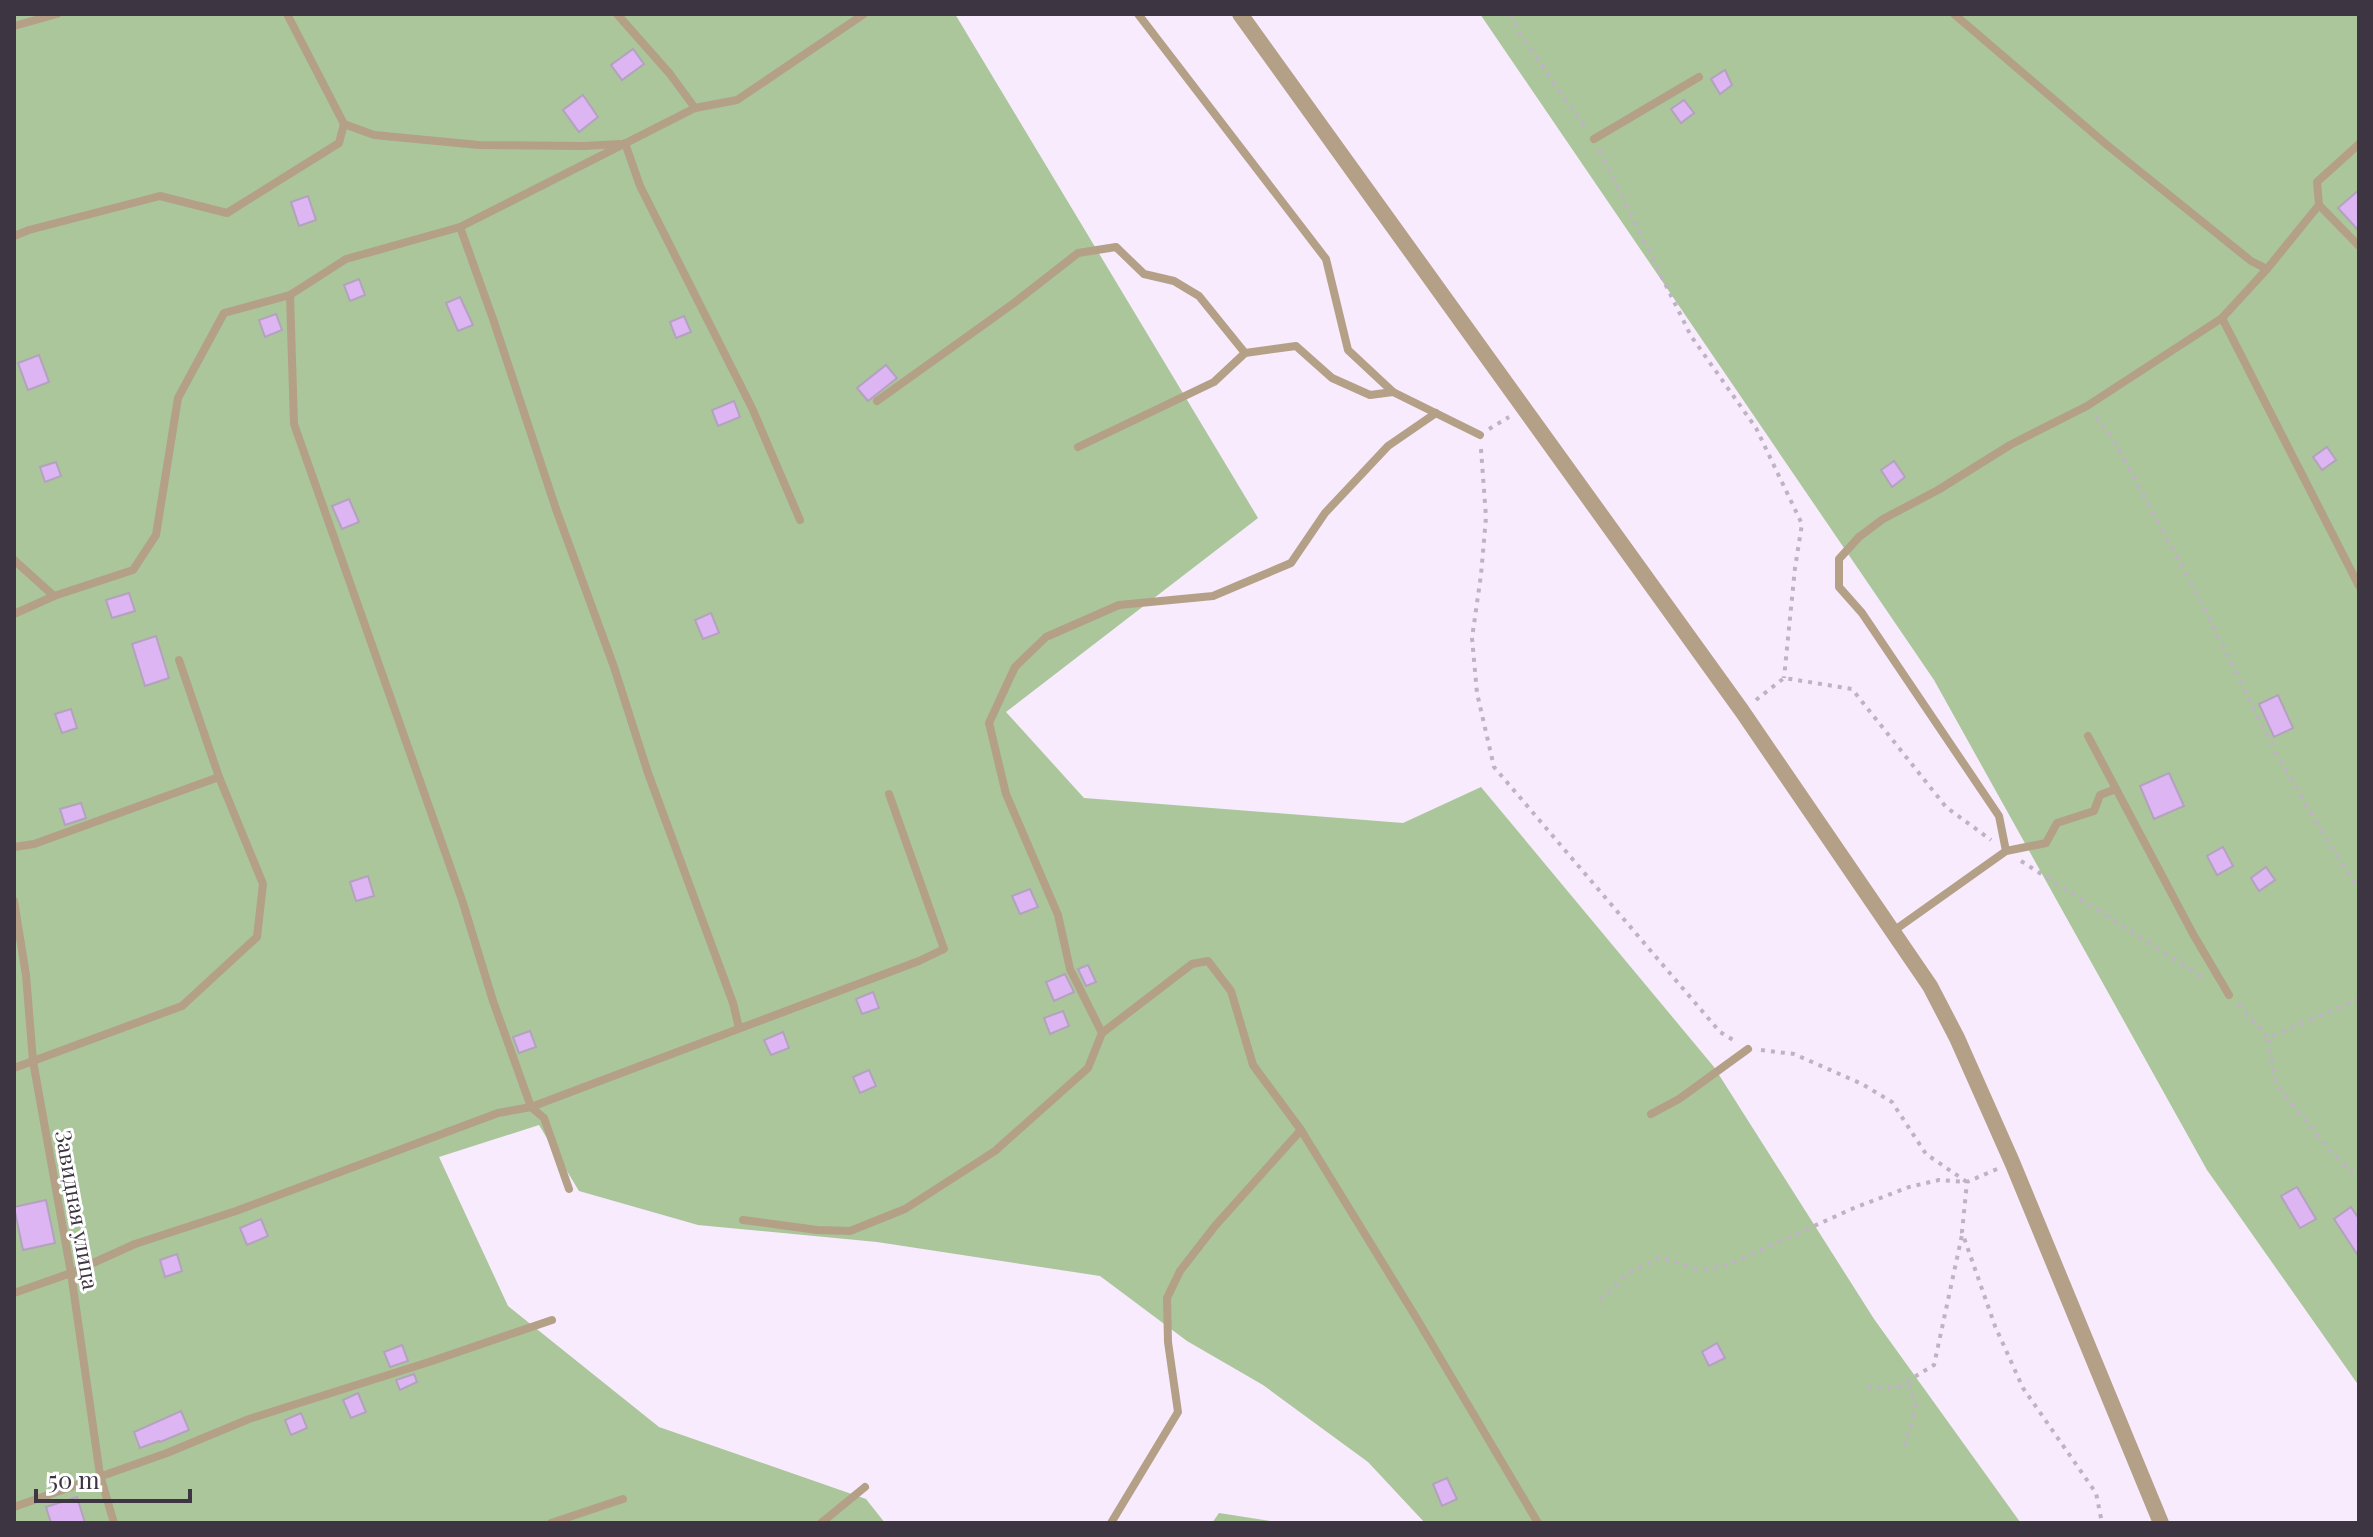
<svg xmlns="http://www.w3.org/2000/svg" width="2373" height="1537" font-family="'Playfair Display',serif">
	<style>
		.green { fill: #abc69a }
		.building { fill: #ddb5f3; stroke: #b3a2bd; stroke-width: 2 }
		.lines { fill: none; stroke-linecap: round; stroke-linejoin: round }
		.path { stroke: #beb3c3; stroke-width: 4; stroke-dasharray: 4 6; stroke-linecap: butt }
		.lane { stroke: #b3a086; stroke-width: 8 }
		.street { stroke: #b3a086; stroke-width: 16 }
		.labels { text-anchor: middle; stroke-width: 6; stroke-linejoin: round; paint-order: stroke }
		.street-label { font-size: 22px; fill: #3d3541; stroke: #fff }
	</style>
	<rect width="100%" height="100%" fill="#f7ebfd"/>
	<g class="green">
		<polygon points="14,14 955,14 1258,518 1006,712 1084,798 1403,823 1481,787 1714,1067 1874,1319 2020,1522 1425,1523 1368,1462 1263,1385 1187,1341 1100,1276 877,1242 698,1225 579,1191 539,1125 439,1157 508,1306 659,1427 866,1499 885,1523 14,1523"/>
		<polygon points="1480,14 2359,14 2359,1386 2207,1170 1934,680"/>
		<polygon points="1219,1513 1284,1523 1212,1523"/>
	</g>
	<g class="building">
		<polygon points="633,49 644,64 622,80 611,65"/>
		<polygon points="1725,70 1732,85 1720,94 1711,79"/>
		<polygon points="583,95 598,117 579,132 563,110"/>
		<polygon points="1684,100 1694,113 1681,123 1671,109"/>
		<polygon points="2359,190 2359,231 2338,208"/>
		<polygon points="308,196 316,220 299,226 291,202"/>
		<polygon points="359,279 365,295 350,301 344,285"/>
		<polygon points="460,297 473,325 458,331 446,303"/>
		<polygon points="276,314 282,330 265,337 259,320"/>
		<polygon points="684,316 691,332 676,338 670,322"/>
		<polygon points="39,355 49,382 28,390 18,363"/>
		<polygon points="886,365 897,378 868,401 857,388"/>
		<polygon points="734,401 740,417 718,426 712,410"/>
		<polygon points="2327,447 2336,460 2322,470 2313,457"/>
		<polygon points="1894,461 1905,477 1892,487 1881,470"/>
		<polygon points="56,462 61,476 45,482 40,467"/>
		<polygon points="349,499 359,522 342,529 332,506"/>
		<polygon points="129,593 135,611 112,618 106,600"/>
		<polygon points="711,613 719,633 703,639 695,620"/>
		<polygon points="156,636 169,678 145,686 132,644"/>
		<polygon points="2278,695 2293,728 2274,737 2259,704"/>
		<polygon points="71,709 77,728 62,733 55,714"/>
		<polygon points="2169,773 2184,806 2154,819 2140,786"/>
		<polygon points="81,803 86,818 65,825 60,809"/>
		<polygon points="2223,847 2233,866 2217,875 2207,856"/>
		<polygon points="2266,867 2275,880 2259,891 2251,878"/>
		<polygon points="368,876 374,896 356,901 350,882"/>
		<polygon points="1030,889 1038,907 1020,914 1012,896"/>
		<polygon points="1088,965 1096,982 1086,986 1078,969"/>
		<polygon points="1065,974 1074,992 1054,1001 1046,982"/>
		<polygon points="873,992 879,1008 862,1014 856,999"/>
		<polygon points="1063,1011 1069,1026 1050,1034 1044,1018"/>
		<polygon points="530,1031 536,1047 519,1053 513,1037"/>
		<polygon points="783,1032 789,1048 771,1055 764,1040"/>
		<polygon points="869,1070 876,1086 860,1093 853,1077"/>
		<polygon points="2297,1187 2316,1219 2300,1228 2281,1196"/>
		<polygon points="46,1200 55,1243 23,1250 14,1207"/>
		<polygon points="2351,1207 2359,1219 2359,1257 2334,1219"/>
		<polygon points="261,1219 268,1236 247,1245 240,1228"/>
		<polygon points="177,1254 182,1271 165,1277 160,1260"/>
		<polygon points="1717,1343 1725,1358 1709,1366 1702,1352"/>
		<polygon points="402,1345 408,1361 390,1367 384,1352"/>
		<polygon points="414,1374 417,1382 400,1390 396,1380"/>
		<polygon points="358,1393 366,1412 351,1418 343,1400"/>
		<polygon points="181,1411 189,1430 160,1442 159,1441 140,1448 134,1432"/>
		<polygon points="301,1413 307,1428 291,1435 285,1420"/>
		<polygon points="1447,1478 1457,1499 1442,1506 1433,1484"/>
		<polygon points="77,1497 85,1523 51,1523 46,1507"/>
	</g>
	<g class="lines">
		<g class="path">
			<polyline points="1510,14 1522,37 1586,129"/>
			<polyline points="1599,150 1691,336 1756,428 1802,524 1795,568 1784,678"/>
			<polyline points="2096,417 2113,439 2196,592 2277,755 2328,842 2359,889"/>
			<polyline points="1489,429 1509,417"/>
			<polyline points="1481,449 1486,517 1481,575 1472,638 1477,693 1494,767 1720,1032 1735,1041"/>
			<polyline points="1756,700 1784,678 1852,689 1946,807 1991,840"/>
			<polyline points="2021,861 2202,977"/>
			<polyline points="2359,999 2268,1038 2276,1084 2330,1151 2359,1179"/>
			<polyline points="2238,1004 2268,1038"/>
			<polyline points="1761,1050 1794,1054 1862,1084 1892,1102 1926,1154 1967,1182"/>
			<polyline points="1997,1169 1967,1182 1962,1232 1995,1326 2023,1388 2096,1493 2102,1523"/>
			<polyline points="1600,1300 1630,1272 1661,1257 1698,1270 1725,1266 1854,1208 1909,1187 1939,1180 1965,1182"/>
			<polyline points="1868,1388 1898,1387 1934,1365 1962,1235"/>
			<polyline points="1905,1446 1916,1406 1908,1381"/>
		</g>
		<g class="lane">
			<polyline points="287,14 344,124 374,135 479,145 584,146 620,144"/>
			<polyline points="617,14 670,74 695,108"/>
			<polyline points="1138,14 1326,259 1348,350 1393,392 1480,435"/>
			<polyline points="1954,14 2107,145 2251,261 2267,269"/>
			<polyline points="14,26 57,14"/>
			<polyline points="1594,139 1699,77"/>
			<polyline points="625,143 640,186 752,408 800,520"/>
			<polyline points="2319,205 2317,182 2359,144"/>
			<polyline points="460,227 493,319 556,509 614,667 648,773 733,1003 739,1028"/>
			<polyline points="14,236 29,230 160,196 227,213 339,143 344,124"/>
			<polyline points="2359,246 2319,205 2267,269 2222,318 2359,586"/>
			<polyline points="290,295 294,424 463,903 493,1001 531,1107 544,1118 569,1189"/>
			<polyline points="877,401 1014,303 1078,253 1116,247 1144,274 1174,281 1199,296 1245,353 1296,346 1332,378 1370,395 1393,392"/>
			<polyline points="1078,447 1214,382 1245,353"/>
			<polyline points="14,560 54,596"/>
			<polyline points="14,614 54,596 133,570 156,535 178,398 224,313 290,295 346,259 460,227 695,108 737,100 864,14"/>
			<polyline points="2088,736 2193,934 2229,995"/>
			<polyline points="14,847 34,844 219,777"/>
			<polyline points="2006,851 2046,843 2057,823 2094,811 2100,795 2116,789"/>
			<polyline points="14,901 26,975 33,1061 71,1273 100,1475 114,1523"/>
			<polyline points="1892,932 2006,851 1999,816 1862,613 1839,587 1839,559 1859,537 1883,519 1938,490 2010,445 2087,406 2222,318"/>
			<polyline points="1102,1033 1070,969 1058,915 1006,794 989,723 1015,667 1046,637 1119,605 1213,596 1291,563 1325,513 1388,446 1436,413"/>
			<polyline points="14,1068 182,1006 257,937 263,884 219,777 179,660"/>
			<polyline points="1651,1114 1679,1099 1748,1049"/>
			<polyline points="743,1220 817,1230 850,1231 905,1209 995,1151 1088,1068 1102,1033 1192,964 1208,961 1231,991 1253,1065 1301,1130 1417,1319 1538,1523"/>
			<polyline points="14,1293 71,1273 135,1244 236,1211 498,1113 531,1107 919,961 944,949 889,794"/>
			<polyline points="14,1507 167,1453 249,1419 429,1362 552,1320"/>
			<polyline points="551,1523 623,1499"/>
			<polyline points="821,1523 865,1487"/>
			<polyline points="1111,1523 1178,1412 1168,1342 1167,1298 1180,1271 1215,1226 1301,1130"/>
		</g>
		<polyline class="street" points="1240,14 1742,711 1930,986 1957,1038 2012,1162 2161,1523"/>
	</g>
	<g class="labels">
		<g class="street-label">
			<text transform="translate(77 1210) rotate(80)" y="8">Завидная улица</text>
		</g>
	</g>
	<rect width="2373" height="1537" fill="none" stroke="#3d3541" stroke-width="32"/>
	<path d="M36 1489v12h154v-12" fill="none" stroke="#3d3541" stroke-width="4"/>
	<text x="48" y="1489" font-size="24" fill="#3d3541" stroke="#ffffff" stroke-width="6" paint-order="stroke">50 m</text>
</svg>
